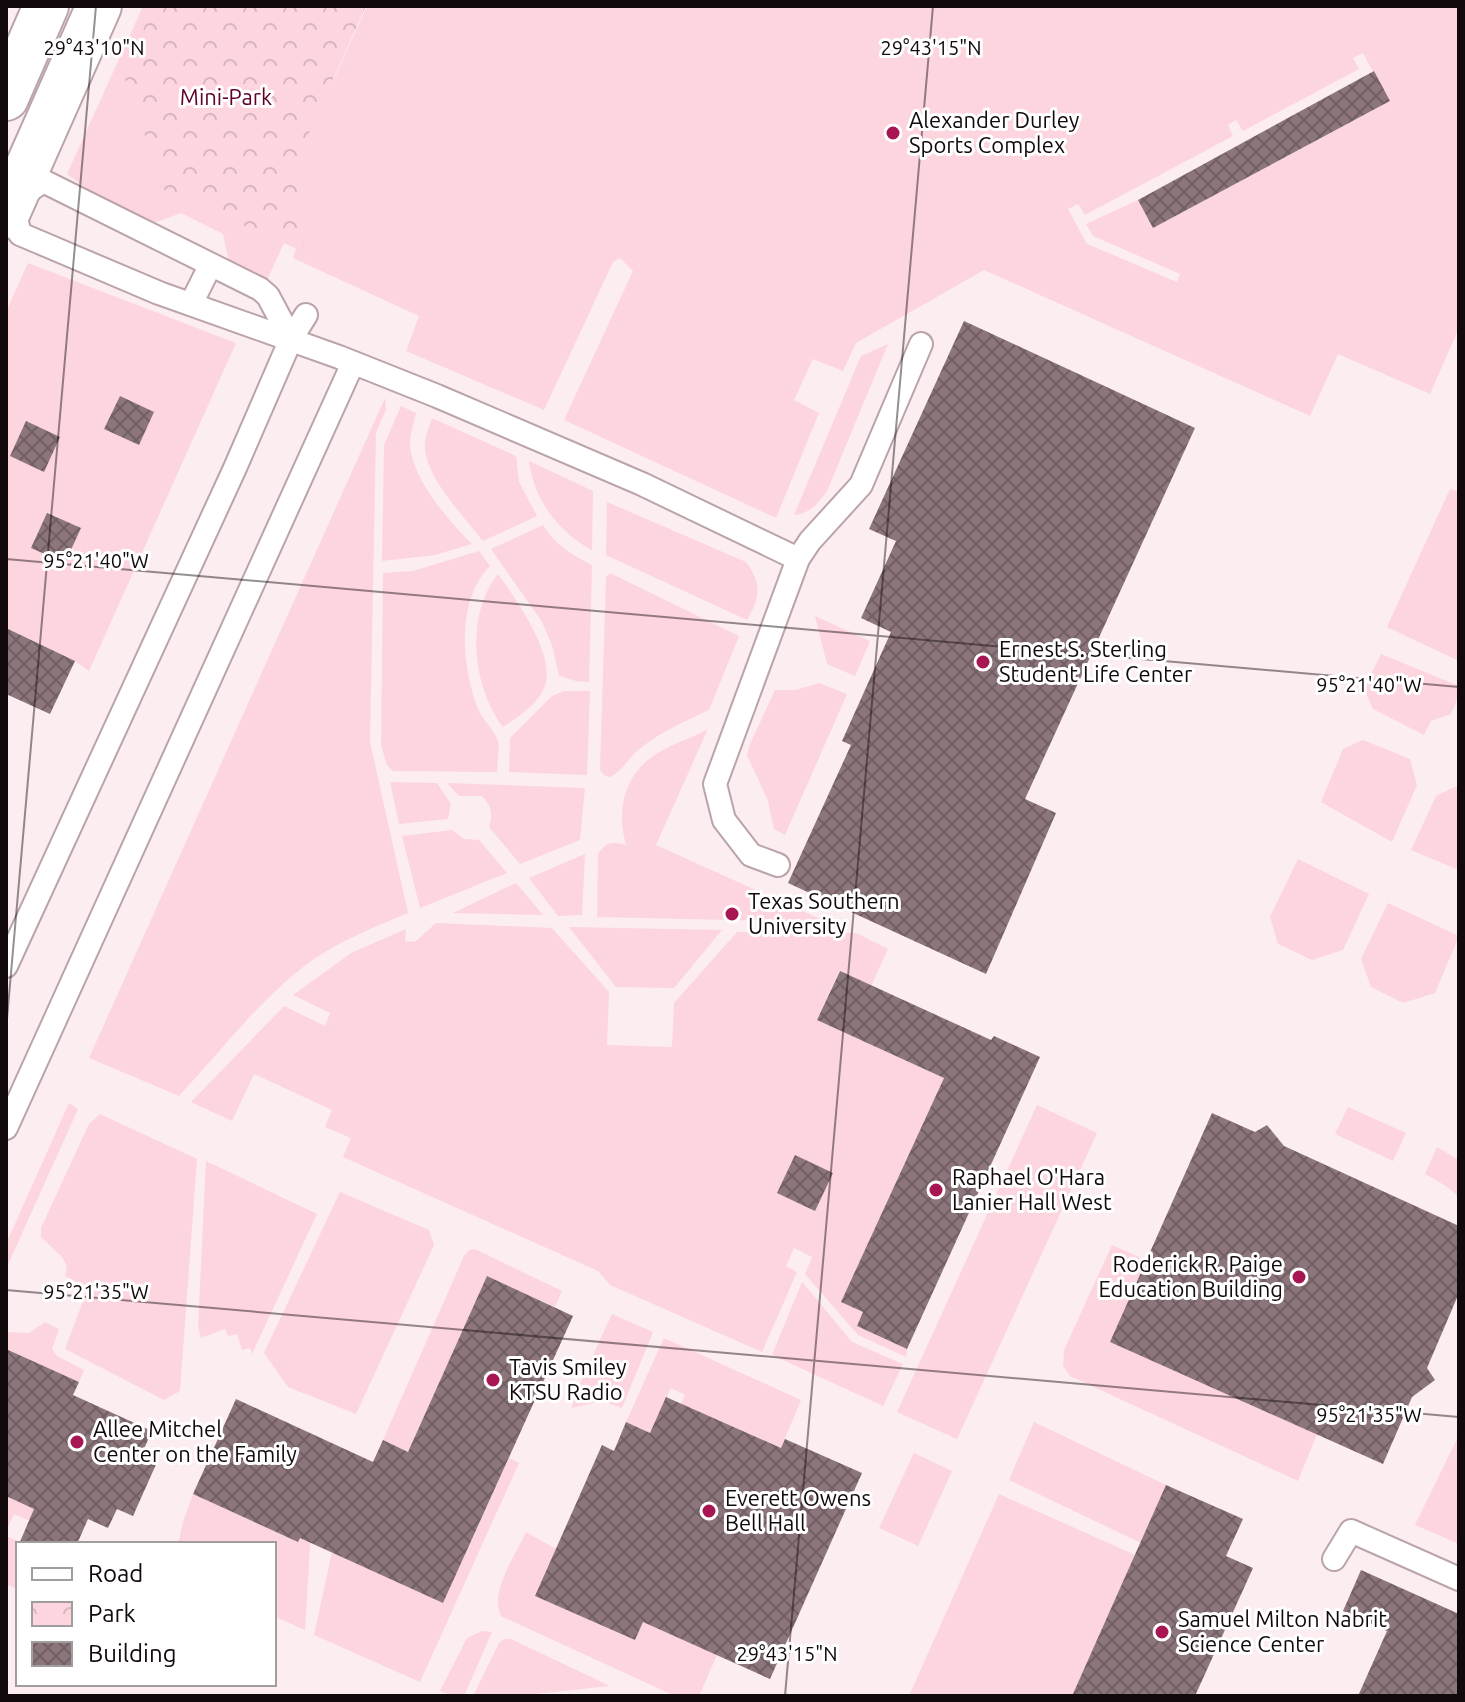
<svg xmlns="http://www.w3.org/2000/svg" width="1465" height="1702" font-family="Ubuntu,sans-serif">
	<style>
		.grass { fill: #fdd5de; fill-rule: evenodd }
		.park { fill: url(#park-crowns) }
		.building { fill: url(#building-cross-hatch) }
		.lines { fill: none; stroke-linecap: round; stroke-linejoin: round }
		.service-casing { stroke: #bba4a9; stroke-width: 26 }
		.secondary-casing { stroke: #bba4a9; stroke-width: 48 }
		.service { stroke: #fff; stroke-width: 22 }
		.secondary { stroke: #fff; stroke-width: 44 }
		.ticks { fill: none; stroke: #11090b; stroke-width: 2; stroke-opacity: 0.45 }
		.poi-dot { fill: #a71652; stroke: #fff; stroke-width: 3 }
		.labels { text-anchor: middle; stroke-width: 6; stroke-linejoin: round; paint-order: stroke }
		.park-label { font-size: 22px; fill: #5d0129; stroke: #fff }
		.poi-label { font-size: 22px; fill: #11090b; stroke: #fff; text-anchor: start }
		.ticks-label { font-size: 20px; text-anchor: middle; fill: #11090b; stroke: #fff; stroke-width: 6; stroke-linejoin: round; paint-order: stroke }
	</style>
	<defs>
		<pattern id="park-crowns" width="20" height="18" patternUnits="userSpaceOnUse" patternTransform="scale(2)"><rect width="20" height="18" fill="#fdd5de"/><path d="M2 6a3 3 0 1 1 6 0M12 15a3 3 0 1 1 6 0" fill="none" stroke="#d8b6bd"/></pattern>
		<pattern id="building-cross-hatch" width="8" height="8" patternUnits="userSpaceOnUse" patternTransform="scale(2)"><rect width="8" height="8" fill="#8c767b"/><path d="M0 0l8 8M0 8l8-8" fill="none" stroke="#715f63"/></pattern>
	</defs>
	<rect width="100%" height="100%" fill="#fcedf0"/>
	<g class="grass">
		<polygon points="143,6 188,6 285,241 267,280 229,262 223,234 181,213 154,223 93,193 67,174"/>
		<path d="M367,6H1459V328L1430,394L1338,354L1310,416L984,270L856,343L843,371L813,359L794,400L819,413L776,518L564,420L633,271L620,258L613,262L544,410L406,351L419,316L293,258L299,239L282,122L320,98L334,79ZM1363,53L1389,102L1153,228L1138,200L1086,224L1093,236L1180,274L1177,282L1087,244L1068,209L1078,204L1085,215L1233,136L1228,125L1236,120L1243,131L1359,69L1353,58Z"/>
		<polygon points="28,263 236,343 89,671 75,661 6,628 6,312"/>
		<path d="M888,344L827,491C818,504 809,514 794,515L861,356Z"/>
		<path d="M385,398L386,410L376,432L370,742L408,913C372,928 334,943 303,967C257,1003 219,1053 179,1096L89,1058Z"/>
		<path d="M401,406L416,413C414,423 410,434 410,444C411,477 449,522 472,544L435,555L382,561L384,445Z"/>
		<path d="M432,418L516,456L519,482L537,516L483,541C464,516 423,476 425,443C425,435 430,425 432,418Z"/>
		<path d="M529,461L593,491L592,550C558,532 534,500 529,461Z"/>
		<polygon points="1450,489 1459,491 1459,661 1387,627"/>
		<path d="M607,502L746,562C762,584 760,597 747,620L606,555Z"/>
		<path d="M543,525C555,545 572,555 592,565L589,682L576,681L559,676L552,645L542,622L491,549Z"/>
		<path d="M479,551L490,566C456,600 461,666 478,709C482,720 495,730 498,741C500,750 497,763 497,772L393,771L387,765L381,745L383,573L413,571Z"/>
		<path d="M610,573L739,636L709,710C686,721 662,731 642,747C630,755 623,771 610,777L604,775L600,770L606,577Z"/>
		<path d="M498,574C515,598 558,657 544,688C537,705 518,717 503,727C472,686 465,615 498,574Z"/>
		<polygon points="815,616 870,641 855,676 827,664"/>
		<polygon points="1381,654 1459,686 1459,695 1451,714 1431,721 1424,735 1373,709 1364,689"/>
		<polygon points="819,683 847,694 785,835 774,829 768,801 747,755 750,744 775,690 796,690"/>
		<polygon points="564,691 590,691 587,775 509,772 510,738 552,696"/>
		<path d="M708,729L656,845L827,922L597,917L598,854C607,841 613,842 626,845C616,810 624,773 658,753C674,743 692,738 708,729Z"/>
		<polygon points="1363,740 1410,759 1417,785 1392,842 1321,802 1343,749"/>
		<polygon points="390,782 437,783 451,804 448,819 399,824"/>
		<path d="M447,783L585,788L580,840L520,864L489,827C493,813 492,807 482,796H459Z"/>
		<polygon points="1459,785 1459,870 1411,850 1436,796"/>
		<polygon points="452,830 464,839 479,840 507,873 420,908 402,836"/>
		<polygon points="585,854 582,915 558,916 529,878"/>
		<polygon points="1298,859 1369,894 1343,950 1312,960 1278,944 1270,917"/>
		<polygon points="516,883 543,915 453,913"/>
		<polygon points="1388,903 1459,936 1435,993 1403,1003 1371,987 1361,959"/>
		<polygon points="436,923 552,928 609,992 607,1045 672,1047 674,1003 737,932 856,933 888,949 871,986 839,971 817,1020 944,1078 841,1302 863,1312 857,1326 907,1349 906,1357 858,1335 805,1274 812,1257 794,1248 786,1266 797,1272 762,1352 610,1285 598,1271 343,1157 351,1138 325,1127 332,1110 254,1074 232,1121 191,1102 284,1006 325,1026 330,1013 293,995 351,953 406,929 405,941 415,942"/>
		<polygon points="569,927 722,930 674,988 616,987"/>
		<polygon points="69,1103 78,1109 6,1269 6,1244"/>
		<polygon points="1037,1105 1097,1133 957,1439 897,1412"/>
		<polygon points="1348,1107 1406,1133 1393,1161 1335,1134"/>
		<polygon points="100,1114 197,1159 180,1391 164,1400 65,1349 88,1288 65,1276 67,1266 62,1257 41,1237 41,1228 89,1124"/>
		<polygon points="1437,1147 1459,1160 1459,1197 1446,1186 1425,1174"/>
		<polygon points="206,1161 317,1214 252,1354 250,1348 242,1350 237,1334 228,1336 225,1329 201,1338 198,1327"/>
		<polygon points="340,1192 429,1230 434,1245 356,1414 288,1387 264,1353"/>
		<polygon points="1112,1245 1146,1260 1111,1342 1317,1434 1298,1481 1070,1376 1063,1366 1064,1350"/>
		<polygon points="475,1249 562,1291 555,1307 487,1277 408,1452 383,1440 464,1256 469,1250"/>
		<polygon points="802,1282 852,1342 903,1364 883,1406 772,1355"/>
		<polygon points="612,1314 653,1332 622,1408 602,1401 572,1408 575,1394"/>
		<polygon points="45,1322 59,1329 52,1349 57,1356 84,1370 79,1382 6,1349 6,1332 29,1333"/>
		<polygon points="664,1338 801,1400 781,1448 697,1411 672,1422 685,1395 671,1388 650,1433 626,1422"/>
		<polygon points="1034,1422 1166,1485 1141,1543 1009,1480"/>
		<polygon points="1459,1435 1459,1544 1415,1525"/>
		<polygon points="914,1453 952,1471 918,1546 879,1528"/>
		<polygon points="509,1458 519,1463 420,1682 314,1635 332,1552 443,1603"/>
		<polygon points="193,1494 298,1542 312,1513 305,1630 274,1616 274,1544 178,1544 183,1522"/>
		<polygon points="999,1494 1135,1555 1072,1696 909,1696"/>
		<polygon points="6,1496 35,1509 30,1521 14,1514 6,1532"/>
		<path d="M526,1532L556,1549L536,1596L635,1640L643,1622L717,1655L699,1696H675L501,1616C489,1591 516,1555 526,1532Z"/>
		<polygon points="6,1536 20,1542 16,1552 18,1554 16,1589 6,1584"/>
		<polygon points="482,1631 492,1632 464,1696 453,1696 440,1691 467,1638"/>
		<polygon points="504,1639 511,1639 610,1686 515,1696 473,1696 499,1643"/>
	</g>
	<polygon class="park" points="154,6 366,6 296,162 304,252 165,191 123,74"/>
	<g class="building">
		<polygon points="1374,71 1390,101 1153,228 1138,200"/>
		<polygon points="964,321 1195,428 1025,799 1056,813 986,974 788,883 851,745 842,741 891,632 861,618 896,541 869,529"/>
		<polygon points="120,396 154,412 139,445 104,429"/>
		<polygon points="26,421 60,437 44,472 10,456"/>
		<polygon points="47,513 81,528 65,563 31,548"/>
		<polygon points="6,628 75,661 50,714 6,694"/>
		<polygon points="840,971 991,1040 994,1036 1040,1057 907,1349 857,1326 863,1312 841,1302 944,1078 817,1020"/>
		<polygon points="1212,1113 1255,1132 1267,1125 1284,1146 1459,1226 1459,1293 1427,1368 1435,1380 1412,1397 1383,1464 1110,1342"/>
		<polygon points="795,1155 833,1173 815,1211 777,1193"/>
		<polygon points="487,1276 573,1316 443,1603 300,1538 298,1542 193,1494 236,1399 373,1462 383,1440 408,1452"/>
		<polygon points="6,1349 79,1382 73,1395 152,1431 142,1453 158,1460 133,1516 117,1509 108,1528 88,1519 77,1544 19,1544 34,1509 6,1496"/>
		<polygon points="666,1397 781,1448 785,1439 862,1473 770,1679 643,1622 635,1640 535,1596 602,1445 614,1451 626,1422 650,1433"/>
		<polygon points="1166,1485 1243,1519 1226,1556 1253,1568 1195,1696 1072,1696"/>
		<polygon points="1361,1570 1459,1614 1459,1696 1358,1696 1387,1631 1343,1611"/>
	</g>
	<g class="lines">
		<g class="service-casing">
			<g id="service">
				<polyline points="191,304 210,266"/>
				<polyline points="291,339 268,296 260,289 43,181 12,203 20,234 159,293 339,357 437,396 642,484 798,559"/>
				<polyline points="778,865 751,855 724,820 715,784 798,559 810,541 861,485 921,344"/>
				<polyline points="6,966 235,468 291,339 306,315"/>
				<polyline points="6,1128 353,363"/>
				<polyline points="1334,1559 1351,1531 1459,1579"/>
			</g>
		</g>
		<g class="secondary-casing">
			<g id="secondary">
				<polyline points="6,98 46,6"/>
				<polyline points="6,216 99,6"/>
			</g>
		</g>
		<use href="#service" class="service"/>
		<use href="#secondary" class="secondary"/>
	</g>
	<path class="ticks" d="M6,559L1459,687M6,1030L96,6M6,1290L1459,1417M785,1696L933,6"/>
	<g class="poi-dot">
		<circle cx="893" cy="133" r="8"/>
		<circle cx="983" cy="662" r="8"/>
		<circle cx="732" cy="914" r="8"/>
		<circle cx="936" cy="1190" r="8"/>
		<circle cx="1299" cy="1277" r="8"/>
		<circle cx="493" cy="1380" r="8"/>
		<circle cx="77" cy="1442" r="8"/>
		<circle cx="709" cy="1511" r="8"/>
		<circle cx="1162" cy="1632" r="8"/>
	</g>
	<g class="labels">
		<g class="park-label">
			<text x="226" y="105">Mini-Park</text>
		</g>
		<g class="poi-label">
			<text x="909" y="128">Alexander Durley<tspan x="909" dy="25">Sports Complex</tspan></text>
			<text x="999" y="657">Ernest S. Sterling<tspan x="999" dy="25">Student Life Center</tspan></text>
			<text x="748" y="909">Texas Southern<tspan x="748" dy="25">University</tspan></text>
			<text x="952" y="1185">Raphael O'Hara<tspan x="952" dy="25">Lanier Hall West</tspan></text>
			<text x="1283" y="1272" text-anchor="end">Roderick R. Paige<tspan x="1283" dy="25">Education Building</tspan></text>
			<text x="509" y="1375">Tavis Smiley<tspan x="509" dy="25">KTSU Radio</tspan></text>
			<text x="93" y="1437">Allee Mitchel<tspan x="93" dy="25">Center on the Family</tspan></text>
			<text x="725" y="1506">Everett Owens<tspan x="725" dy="25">Bell Hall</tspan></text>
			<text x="1178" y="1627">Samuel Milton Nabrit<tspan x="1178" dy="25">Science Center</tspan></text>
		</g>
	</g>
	<g class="ticks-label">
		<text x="94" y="55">29°43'10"N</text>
		<text x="931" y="55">29°43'15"N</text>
		<text x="96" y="568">95°21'40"W</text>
		<text x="1369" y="692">95°21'40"W</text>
		<text x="96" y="1299">95°21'35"W</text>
		<text x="1369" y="1422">95°21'35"W</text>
		<text x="787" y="1661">29°43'15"N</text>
	</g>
	<rect width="1465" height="1702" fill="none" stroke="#11090b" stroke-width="16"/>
	<rect x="16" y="1542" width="260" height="144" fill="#ffffff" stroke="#a09d9d" stroke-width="2"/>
	<rect x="32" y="1568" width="40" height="12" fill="#ffffff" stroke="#a09d9d" stroke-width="2"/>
	<text x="88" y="1582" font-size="24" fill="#11090b">Road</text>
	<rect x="32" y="1602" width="40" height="24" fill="url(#park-crowns)" stroke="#a09d9d" stroke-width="2"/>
	<text x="88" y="1622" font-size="24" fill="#11090b">Park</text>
	<rect x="32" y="1642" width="40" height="24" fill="url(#building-cross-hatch)" stroke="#a09d9d" stroke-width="2"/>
	<text x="88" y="1662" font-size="24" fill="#11090b">Building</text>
</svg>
